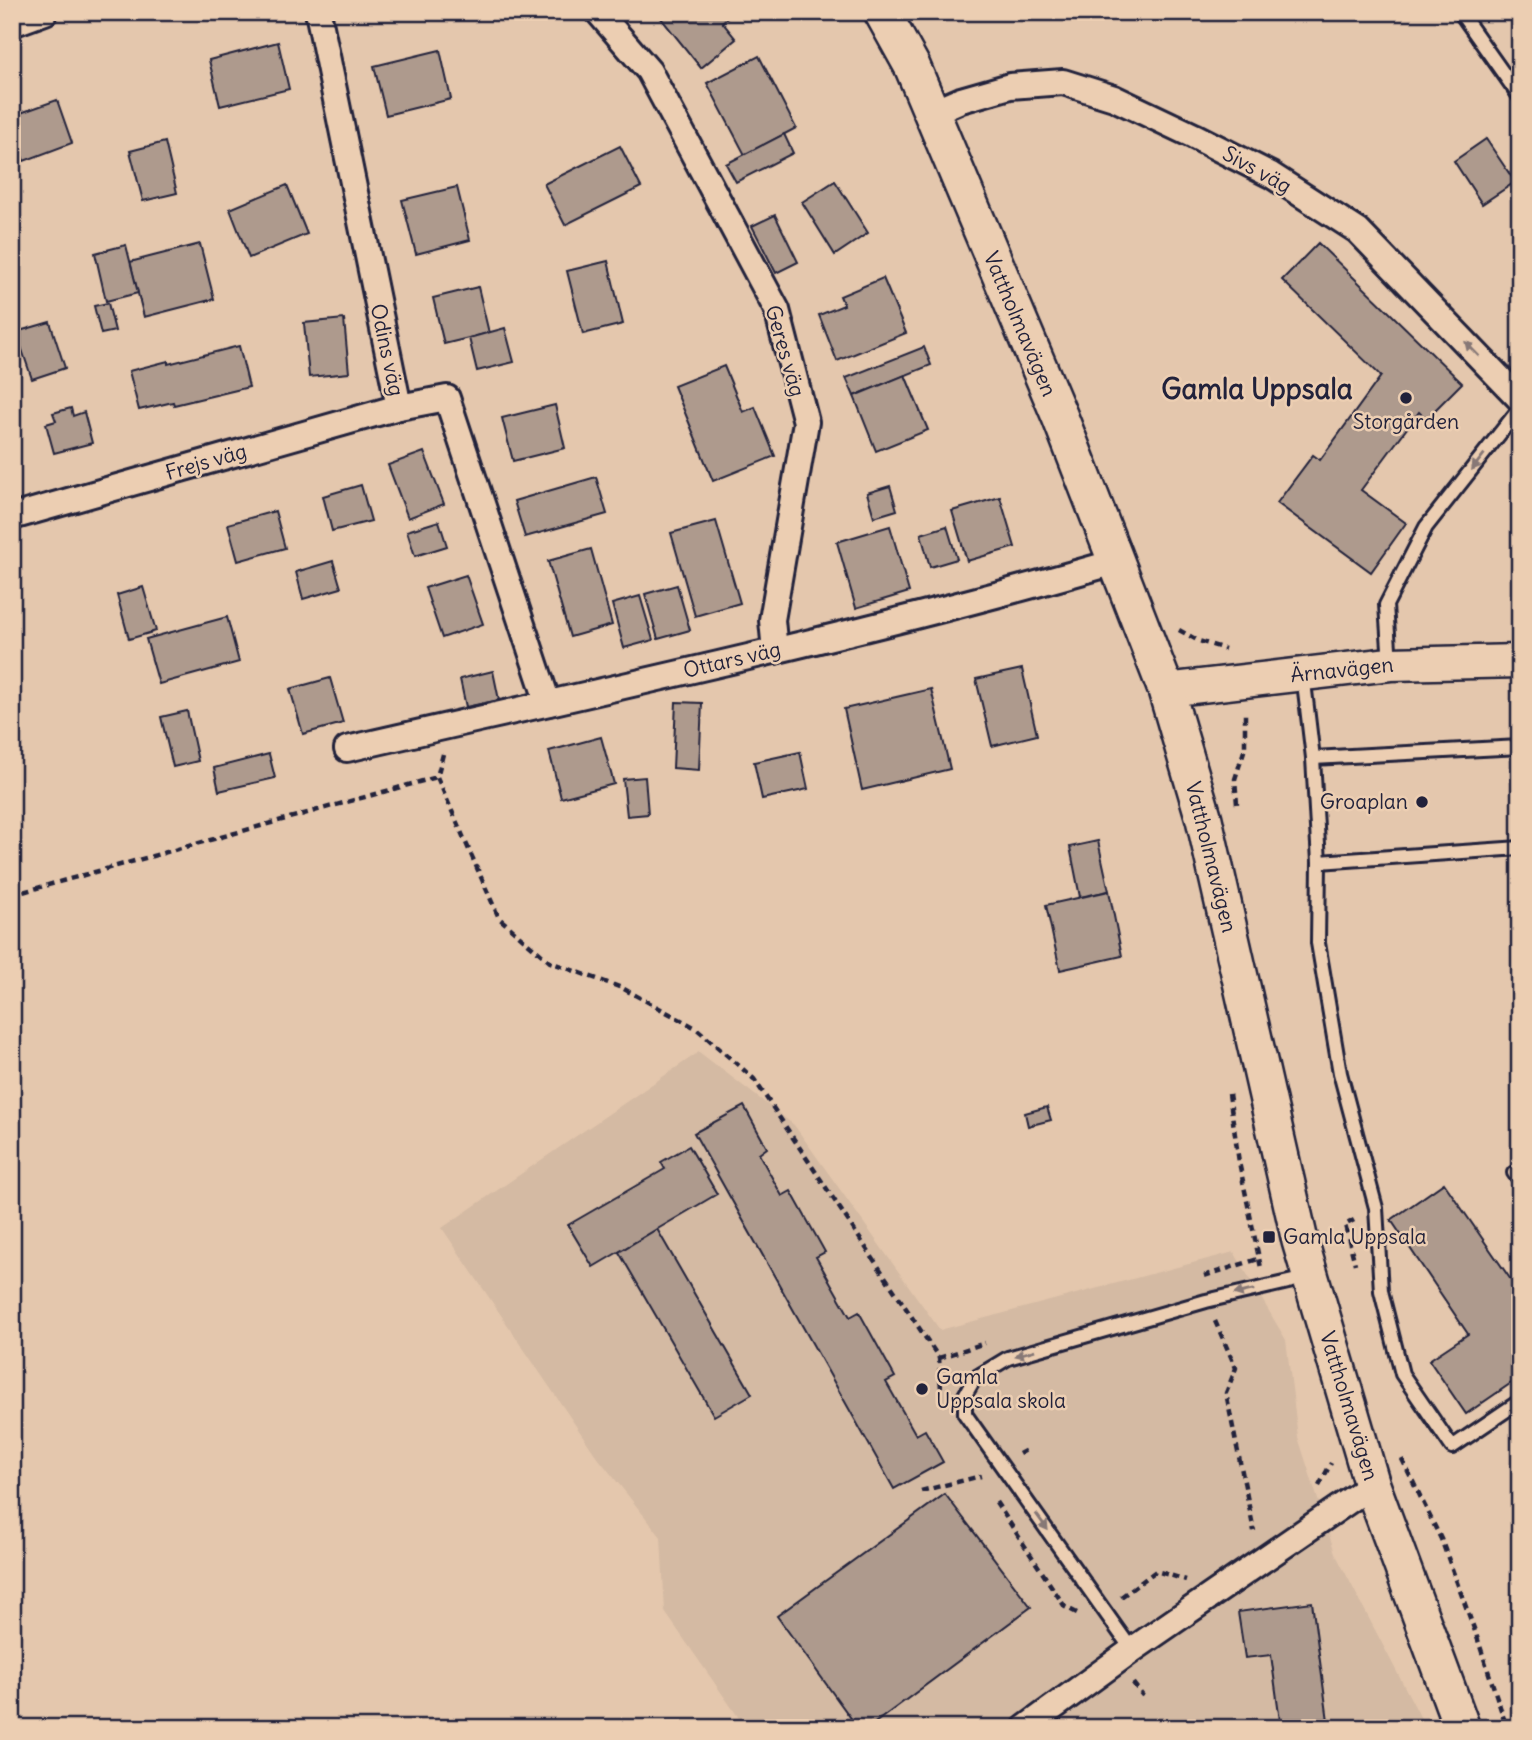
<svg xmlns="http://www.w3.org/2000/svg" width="1532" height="1740" font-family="Delius,sans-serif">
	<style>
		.built { fill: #d4baa3 }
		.building { fill: #ae9a8d; stroke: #22223b; stroke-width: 2 }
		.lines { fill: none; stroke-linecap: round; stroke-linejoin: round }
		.service-casing { stroke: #22223b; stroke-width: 18 }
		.minor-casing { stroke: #22223b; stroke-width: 30 }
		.tertiary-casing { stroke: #22223b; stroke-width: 37 }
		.secondary-casing { stroke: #22223b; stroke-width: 40 }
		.path { stroke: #22223b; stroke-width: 4.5; stroke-dasharray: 7 5; stroke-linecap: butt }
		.service { stroke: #ecceb2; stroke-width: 12 }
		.minor { stroke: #ecceb2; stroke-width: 24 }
		.tertiary { stroke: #ecceb2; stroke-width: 32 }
		.secondary { stroke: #ecceb2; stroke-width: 35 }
		.oneway { fill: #877876 }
		.poi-dot { fill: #22223b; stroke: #ecceb2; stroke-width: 2.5 }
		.labels { text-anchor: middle; stroke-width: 5; stroke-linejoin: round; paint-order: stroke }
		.street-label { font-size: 21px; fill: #22223b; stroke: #ecceb2 }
		.poi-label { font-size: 21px; fill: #22223b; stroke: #ecceb2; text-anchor: start }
		.district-label { font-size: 28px; font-weight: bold; fill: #22223b; stroke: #ecceb2 }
	</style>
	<rect width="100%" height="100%" fill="#e4c7ad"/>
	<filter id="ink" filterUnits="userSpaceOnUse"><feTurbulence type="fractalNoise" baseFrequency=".0143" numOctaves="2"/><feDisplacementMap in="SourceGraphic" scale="14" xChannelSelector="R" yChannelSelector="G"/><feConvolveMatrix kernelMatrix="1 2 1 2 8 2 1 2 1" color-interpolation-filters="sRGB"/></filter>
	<g filter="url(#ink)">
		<polygon class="built" points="699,1052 794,1125 940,1330 1234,1252 1286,1340 1298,1437 1335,1553 1426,1728 746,1728 665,1612 661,1537 595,1454 442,1228"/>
		<g class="building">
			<polygon points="663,12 735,12 722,22 736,39 701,68 660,17"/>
			<polygon points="278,42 289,89 220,106 209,60"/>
			<polygon points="440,50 451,99 386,115 374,66"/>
			<polygon points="759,56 796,128 745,155 707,83"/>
			<polygon points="57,100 72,143 24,161 12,130 12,116"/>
			<polygon points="784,134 793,153 736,182 726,164"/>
			<polygon points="1486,139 1515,182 1482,204 1454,161"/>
			<polygon points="165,142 177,193 143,201 130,151"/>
			<polygon points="620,146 641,187 565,225 544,184"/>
			<polygon points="835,181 868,233 835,255 802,202"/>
			<polygon points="287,185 307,234 249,258 230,209"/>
			<polygon points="457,187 470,240 416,254 402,200"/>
			<polygon points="775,215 798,262 776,273 752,226"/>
			<polygon points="1318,243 1462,383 1426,419 1419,412 1361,490 1406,523 1371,572 1277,503 1313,455 1320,460 1381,376 1282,280"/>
			<polygon points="200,244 214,299 144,317 130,262"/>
			<polygon points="126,245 138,293 106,301 95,253"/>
			<polygon points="608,261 623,324 583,334 567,271"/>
			<polygon points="883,278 906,333 837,361 819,315 844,305 840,296"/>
			<polygon points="478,287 489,333 444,344 433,298"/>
			<polygon points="108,303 115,331 101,334 94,306"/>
			<polygon points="344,319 349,373 309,377 304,323"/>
			<polygon points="50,322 65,368 32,379 16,332"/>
			<polygon points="505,328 514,362 477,371 469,338"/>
			<polygon points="239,346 249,387 174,405 173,402 139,410 129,371 168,361 168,364"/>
			<polygon points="924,347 931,365 854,396 846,378"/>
			<polygon points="724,366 743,412 755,407 775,456 713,481 674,386"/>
			<polygon points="905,375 928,430 876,451 854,396"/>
			<polygon points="555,405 565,448 513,461 502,418"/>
			<polygon points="71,408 73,416 84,412 92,443 54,453 46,424 56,421 53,413"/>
			<polygon points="424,452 444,504 408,518 388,465"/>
			<polygon points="596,477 607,514 525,537 514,501"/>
			<polygon points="361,485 371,521 332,531 323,496"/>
			<polygon points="890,486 897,510 874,517 867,493"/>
			<polygon points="1000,497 1015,547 967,561 952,511"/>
			<polygon points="275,511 285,548 238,561 228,524"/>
			<polygon points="439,521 447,546 415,556 407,531"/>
			<polygon points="716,521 740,603 695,616 671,533"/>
			<polygon points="890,526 909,592 856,608 837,542"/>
			<polygon points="947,526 957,559 930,567 921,534"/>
			<polygon points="591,549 612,625 570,637 548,561"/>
			<polygon points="333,561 341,588 303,599 296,572"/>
			<polygon points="466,575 483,624 442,638 425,588"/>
			<polygon points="677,585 690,630 658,639 645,594"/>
			<polygon points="143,587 156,631 129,639 117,595"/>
			<polygon points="640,596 653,640 624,648 612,604"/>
			<polygon points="227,617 239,662 159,684 146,639"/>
			<polygon points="1022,669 1037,735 992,746 976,679"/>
			<polygon points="493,671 499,700 466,707 460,679"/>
			<polygon points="330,678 343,723 303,734 290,689"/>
			<polygon points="931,689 950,769 862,790 844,709"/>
			<polygon points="676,702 702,703 699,770 673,768"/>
			<polygon points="187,711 198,761 173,767 161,717"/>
			<polygon points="601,737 614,784 561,798 549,751"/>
			<polygon points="800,752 808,789 762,799 754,762"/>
			<polygon points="269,754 275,778 219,791 214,768"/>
			<polygon points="645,777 648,814 627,816 623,779"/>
			<polygon points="1098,841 1109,891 1080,897 1070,847"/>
			<polygon points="1109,891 1122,956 1060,970 1046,905"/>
			<polygon points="744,1106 767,1148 759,1154 782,1196 791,1191 825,1252 816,1257 850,1317 859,1312 895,1377 886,1382 916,1435 925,1430 943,1462 894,1489 694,1133"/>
			<polygon points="1047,1107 1051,1120 1028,1126 1025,1113"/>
			<polygon points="689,1146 717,1194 593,1267 568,1225 665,1169 661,1162"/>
			<polygon points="1444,1183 1520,1293 1520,1377 1466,1414 1429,1360 1468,1334 1391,1220"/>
			<polygon points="657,1229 752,1394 714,1416 619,1252"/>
			<polygon points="945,1494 1031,1607 868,1728 858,1728 777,1616"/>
			<polygon points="1312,1602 1329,1728 1281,1728 1271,1655 1245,1658 1238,1612"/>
		</g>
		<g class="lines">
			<g class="service-casing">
				<g id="service">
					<polyline points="1460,12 1520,97"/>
					<polyline points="1390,663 1386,605 1426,527 1520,408"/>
					<polyline points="1303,674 1313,758 1319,862 1318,943 1340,1073 1376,1208 1381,1291 1402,1374 1452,1447 1520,1401"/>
					<polyline points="1313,758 1520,747"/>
					<polyline points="1319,862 1520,848"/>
					<polyline points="1514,1173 1520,1179"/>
					<polyline points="1132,1650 965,1414 965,1395 975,1378 1008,1358 1206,1301 1310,1277"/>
				</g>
			</g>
			<g class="minor-casing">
				<g id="minor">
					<polyline points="318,12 399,407 447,398 548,703"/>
					<polyline points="598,12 649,71 777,310 806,422 772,620 775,651"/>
					<polyline points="12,24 45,12"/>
					<polyline points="931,113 961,100 1010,86 1063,82 1114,98 1194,136 1271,175 1358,231 1520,399"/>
					<polyline points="12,517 399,407"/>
					<path d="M347,749C604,690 862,635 1115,562"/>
					<polyline points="1025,1728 1132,1650 1372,1485"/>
				</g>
			</g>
			<g class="tertiary-casing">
				<polyline id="tertiary" points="1166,690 1390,664 1520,661"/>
			</g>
			<g class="secondary-casing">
				<polyline id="secondary" points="882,12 912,66 1060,417 1166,690 1204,819 1300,1241 1372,1485 1462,1728"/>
			</g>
			<g class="path">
				<polyline points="1179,630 1199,641 1225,649"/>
				<polyline points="443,754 437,777 499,918 550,962 622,988 696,1028 754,1079 939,1358 941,1389"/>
				<polyline points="1237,804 1235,779 1245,748 1245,713"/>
				<polyline points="12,895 437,777"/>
				<polyline points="1229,1094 1239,1162 1261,1268"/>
				<polyline points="1354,1220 1345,1225 1355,1264"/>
				<polyline points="1204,1276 1258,1259"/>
				<polyline points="1215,1321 1236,1368 1226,1393 1254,1531"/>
				<polyline points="939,1358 985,1343"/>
				<polyline points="1019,1454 1028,1449"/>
				<polyline points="1402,1459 1441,1539 1476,1634 1507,1728"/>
				<polyline points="1319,1486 1331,1463"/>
				<polyline points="921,1491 981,1476"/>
				<polyline points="996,1502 1065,1607 1079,1614"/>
				<polyline points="1121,1597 1156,1571 1186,1580"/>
				<polyline points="1133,1683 1143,1696"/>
			</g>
			<use href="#service" class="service"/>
			<use href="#minor" class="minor"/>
			<use href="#tertiary" class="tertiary"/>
			<use href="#secondary" class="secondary"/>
		</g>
		<defs><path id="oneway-solid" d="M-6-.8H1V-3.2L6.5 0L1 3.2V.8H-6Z" transform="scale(1.75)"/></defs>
		<g class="oneway">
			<use href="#oneway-solid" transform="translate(1472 349) rotate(-134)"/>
			<use href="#oneway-solid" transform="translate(1478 462) rotate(128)"/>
			<use href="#oneway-solid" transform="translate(1244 1292) rotate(167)"/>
			<use href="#oneway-solid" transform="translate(1025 1353) rotate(164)"/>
			<use href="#oneway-solid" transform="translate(1042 1522) rotate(54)"/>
		</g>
	</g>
	<g class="poi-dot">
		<circle cx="1406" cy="398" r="7"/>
		<circle cx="1422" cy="802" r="7"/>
		<rect x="1262" y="1230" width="14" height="14" rx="3.5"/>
		<circle cx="922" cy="1389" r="7"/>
	</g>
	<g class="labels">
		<g class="street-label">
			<text transform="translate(1257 170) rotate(29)" y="7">Sivs väg</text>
			<text transform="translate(1020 324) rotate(67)" y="7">Vattholmavägen</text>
			<text transform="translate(387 350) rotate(78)" y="7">Odins väg</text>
			<text transform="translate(785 351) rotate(74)" y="7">Geres väg</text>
			<text transform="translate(206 462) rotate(-16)" y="7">Frejs väg</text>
			<text transform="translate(732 660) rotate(-13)" y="7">Ottars väg</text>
			<text transform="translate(1342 670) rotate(-6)" y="7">Ärnavägen</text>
			<text transform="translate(1211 857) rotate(76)" y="7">Vattholmavägen</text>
			<text transform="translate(1349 1406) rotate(73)" y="7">Vattholmavägen</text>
		</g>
		<g class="poi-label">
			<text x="1406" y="429" text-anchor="middle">Storgården</text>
			<text x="1408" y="809" text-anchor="end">Groaplan</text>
			<text x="1283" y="1244">Gamla Uppsala</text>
			<text x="936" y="1384">Gamla<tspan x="936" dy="24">Uppsala skola</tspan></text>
		</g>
		<g class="district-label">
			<text x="1257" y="399">Gamla Uppsala</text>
		</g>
	</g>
	<rect width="1532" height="1740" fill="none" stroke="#ecceb2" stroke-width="42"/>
	<rect x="21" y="21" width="1490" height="1698" fill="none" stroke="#22223b" stroke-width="2.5" filter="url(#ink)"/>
</svg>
